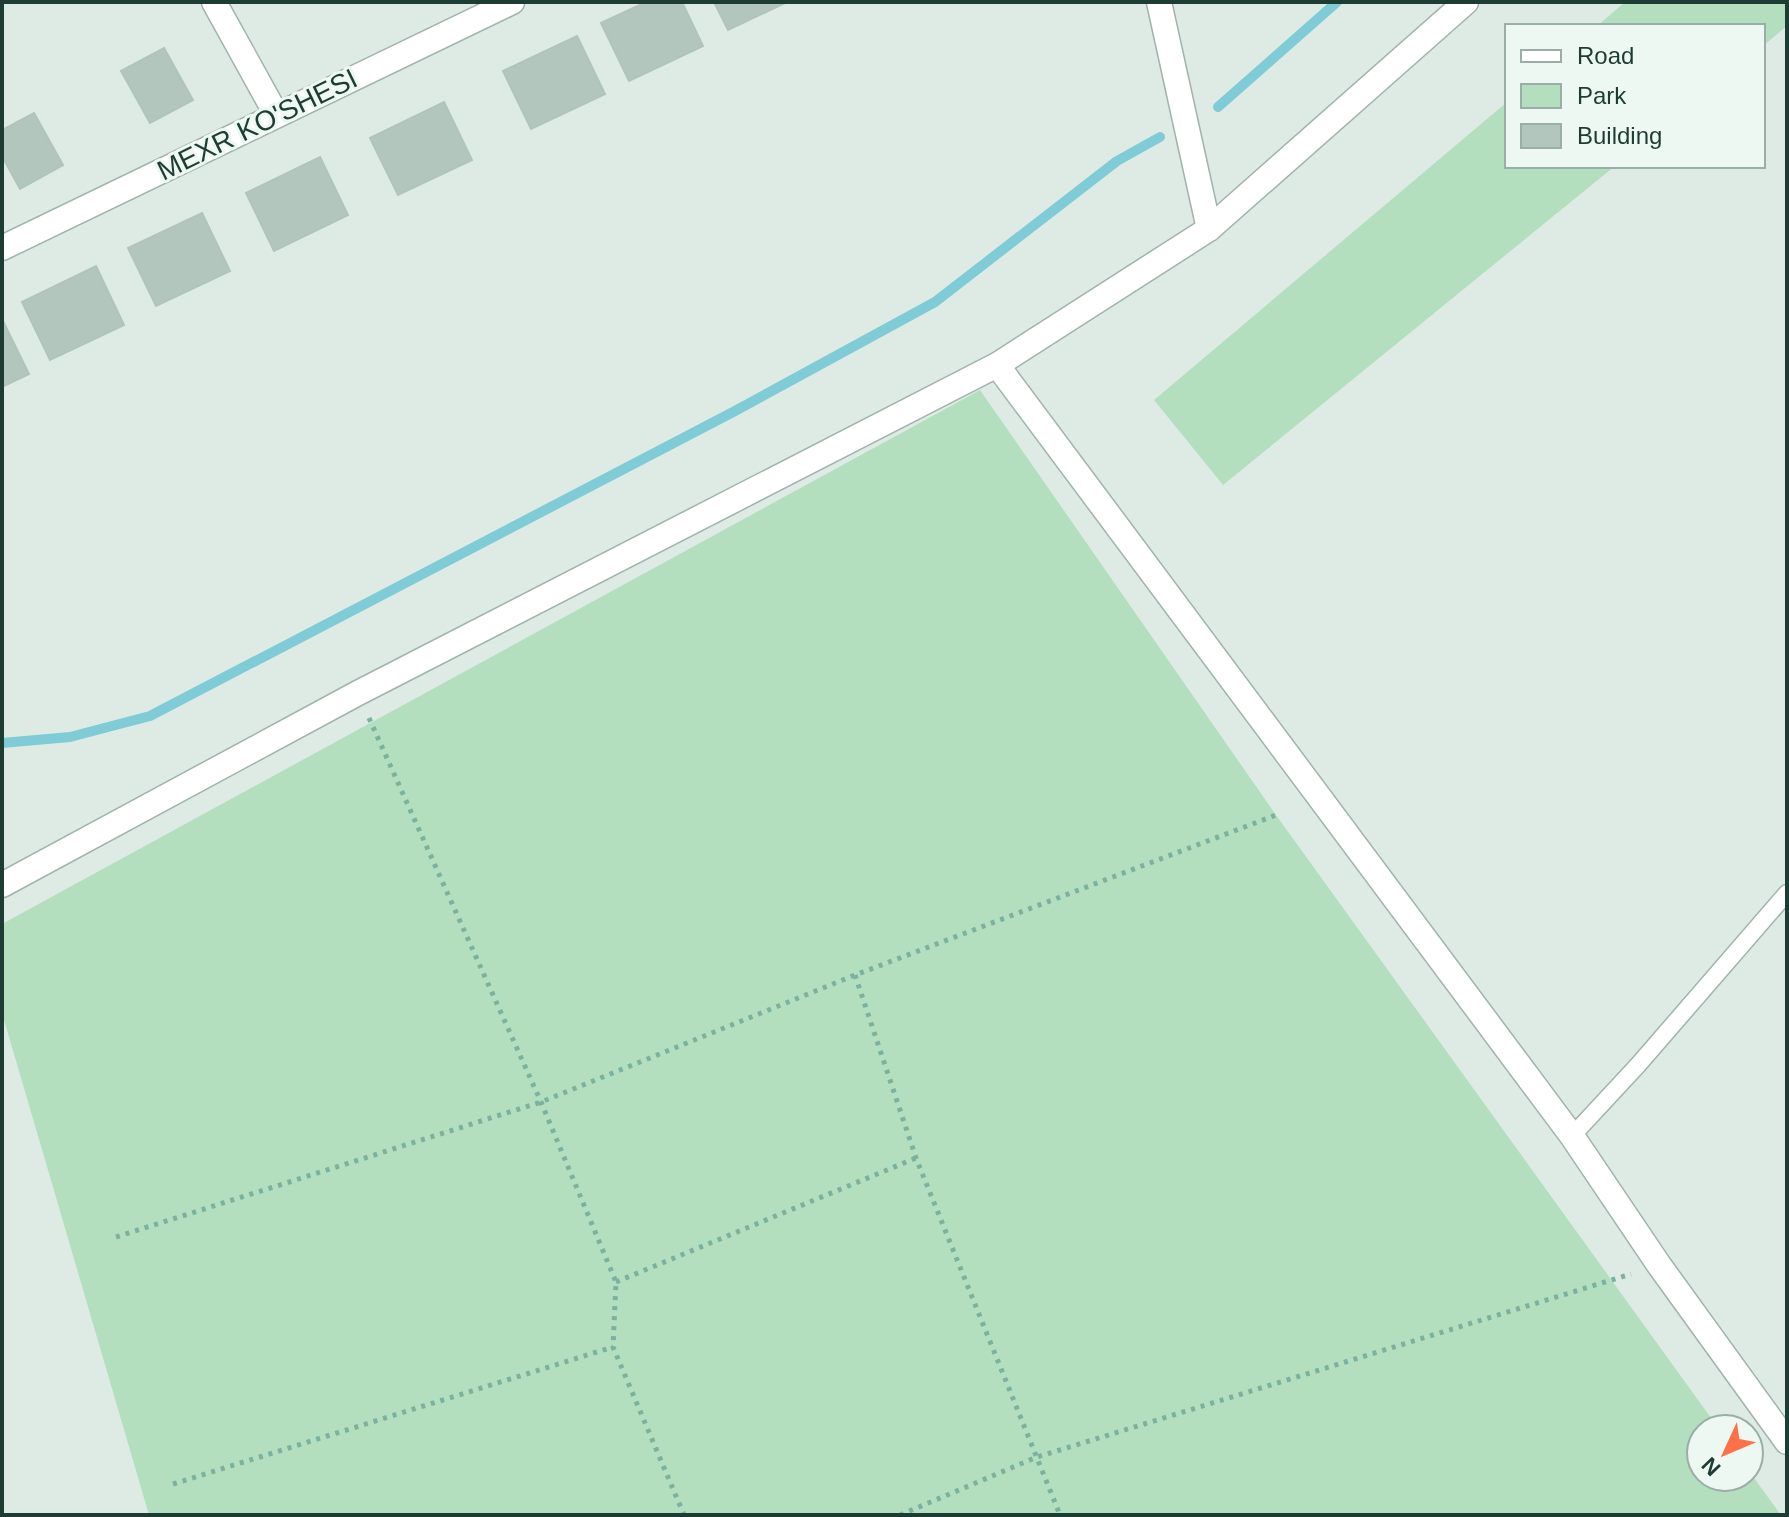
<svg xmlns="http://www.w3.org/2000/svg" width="1789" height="1517" font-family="Arial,sans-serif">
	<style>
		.green { fill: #b4dfbe }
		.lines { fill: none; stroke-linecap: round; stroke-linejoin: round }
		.stream { stroke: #7fccd7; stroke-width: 10 }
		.building { fill: #b3c6be; stroke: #afc5bc; stroke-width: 2 }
		.service-casing { stroke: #a0b3ac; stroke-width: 19 }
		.minor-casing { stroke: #a0b3ac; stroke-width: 27 }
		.path { stroke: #7ab29f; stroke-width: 5; stroke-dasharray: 4 6; stroke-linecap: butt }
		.service { stroke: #fff; stroke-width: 16 }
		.minor { stroke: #fff; stroke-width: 24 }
		.labels { text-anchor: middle; stroke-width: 6; stroke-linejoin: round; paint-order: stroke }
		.street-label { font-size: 28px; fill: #1d3c33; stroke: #eef8f3 }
	</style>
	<rect width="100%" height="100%" fill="#deebe5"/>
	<g class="green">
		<polygon points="1625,2 1787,2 1787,26 1763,46 1763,26 1597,26"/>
		<polygon points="1507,102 1507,166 1615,166 1223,485 1154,400"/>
		<polygon points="980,390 1276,815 1719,1429 1701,1429 1701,1477 1749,1477 1749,1471 1781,1515 149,1515 2,1013 2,924"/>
	</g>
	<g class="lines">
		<g class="stream">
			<polyline points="1218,107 1337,2"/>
			<polyline points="2,743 70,737 150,716 735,411 935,302 1117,161 1160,137"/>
		</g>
	</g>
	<g class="building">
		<polygon points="646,2 682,2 703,46 629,81 601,23"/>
		<polygon points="714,2 787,2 728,30"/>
		<polygon points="577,36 605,94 531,129 503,71"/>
		<polygon points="164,48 193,100 150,123 121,71"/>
		<polygon points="444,102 472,160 398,195 370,138"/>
		<polygon points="34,113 63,165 20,189 2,156 2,130"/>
		<polygon points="320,157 348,215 274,251 246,193"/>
		<polygon points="202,213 230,271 156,306 128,248"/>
		<polygon points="96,266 124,325 50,360 22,302"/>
		<polygon points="2,319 29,374 2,387"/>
	</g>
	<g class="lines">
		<g class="service-casing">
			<polyline id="service" points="1572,1136 1638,1065 1787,893"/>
		</g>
		<g class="minor-casing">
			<g id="minor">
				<polyline points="214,2 276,114"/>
				<polyline points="1159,2 1209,229"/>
				<polyline points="2,248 512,2"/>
				<polyline points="997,365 1572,1136 1659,1265 1787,1442"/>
				<polyline points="2,885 358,693 997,365 1209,229 1466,2"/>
			</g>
		</g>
		<g class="path">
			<polyline points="369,718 541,1102 616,1282 613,1347 684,1515"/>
			<polyline points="855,975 916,1158 1060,1515"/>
			<polyline points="116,1237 541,1102 855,975 1276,815"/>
			<polyline points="616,1282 916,1158"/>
			<polyline points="173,1484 613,1347"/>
			<polyline points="900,1515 1037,1457 1631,1274"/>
		</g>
		<use href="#service" class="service"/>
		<use href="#minor" class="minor"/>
	</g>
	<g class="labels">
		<g class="street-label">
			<text transform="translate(257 124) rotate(-26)" y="10">MEXR KO'SHESI</text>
		</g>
	</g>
	<rect width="1789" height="1517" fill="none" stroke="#1d3c33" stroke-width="8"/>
	<rect x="1505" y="24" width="260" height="144" fill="#eef8f3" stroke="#9aada6" stroke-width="2"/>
	<rect x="1521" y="50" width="40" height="12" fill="#ffffff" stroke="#9aada6" stroke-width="2"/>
	<text x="1577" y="64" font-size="24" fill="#1d3c33">Road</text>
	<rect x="1521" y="84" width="40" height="24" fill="#b4dfbe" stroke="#9aada6" stroke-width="2"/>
	<text x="1577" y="104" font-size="24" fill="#1d3c33">Park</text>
	<rect x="1521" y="124" width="40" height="24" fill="#b3c6be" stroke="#9aada6" stroke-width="2"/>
	<text x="1577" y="144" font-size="24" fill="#1d3c33">Building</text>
	<g transform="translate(1725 1453) rotate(226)"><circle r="38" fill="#eef8f3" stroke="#9aada6" stroke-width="2"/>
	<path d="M0-6L14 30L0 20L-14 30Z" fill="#ff7048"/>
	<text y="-12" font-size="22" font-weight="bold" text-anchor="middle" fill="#1d3c33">N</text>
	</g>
</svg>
